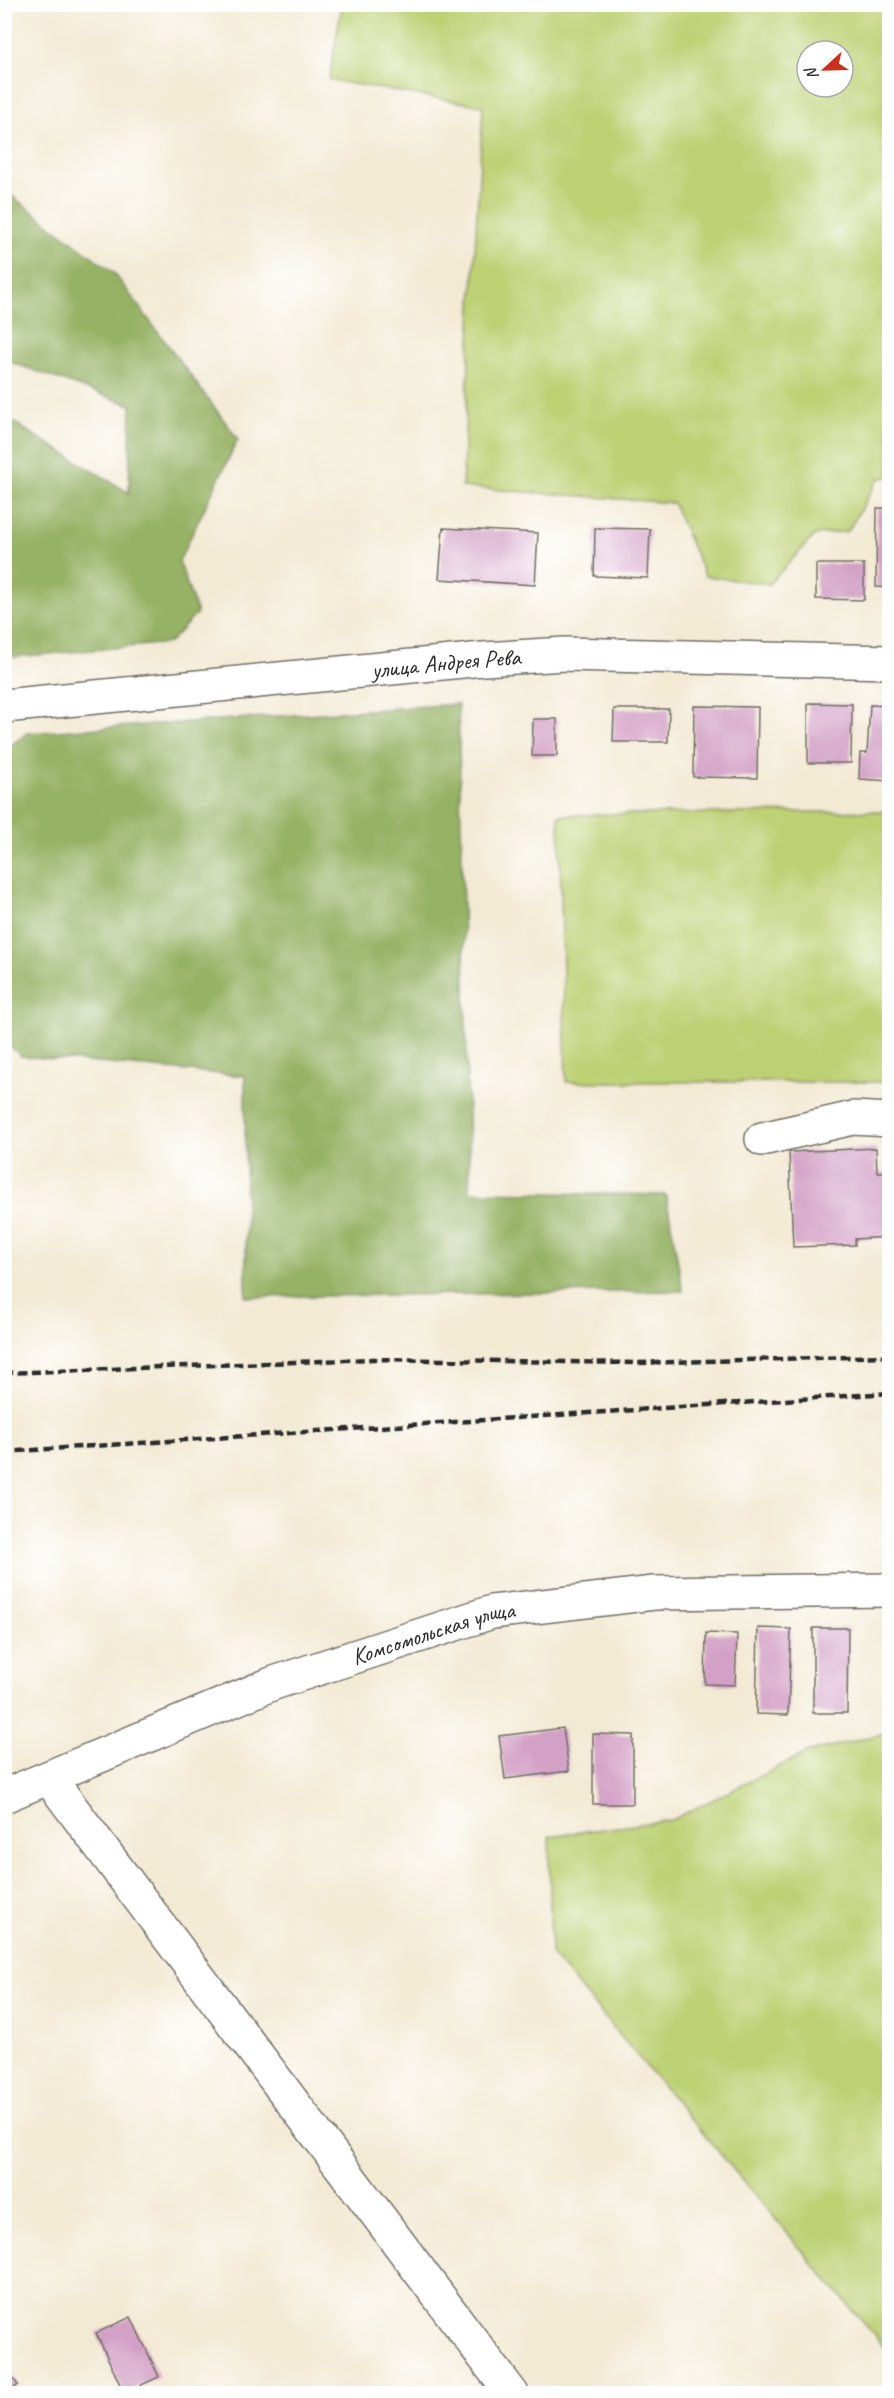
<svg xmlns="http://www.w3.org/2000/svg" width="894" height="2398" font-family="Caveat,sans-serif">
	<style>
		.green { fill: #bdd073; stroke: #747e4f; stroke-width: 1.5; fill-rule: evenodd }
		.forest { fill: #96b265; stroke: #606e48; stroke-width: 1.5 }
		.building { fill: #d3a0c6 }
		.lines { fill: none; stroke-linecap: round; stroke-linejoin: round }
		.minor-casing { stroke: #716e66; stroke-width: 36 }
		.minor { stroke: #fff; stroke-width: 33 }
		.rail { stroke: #2b2b2b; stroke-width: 4.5; stroke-dasharray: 9 4.5; stroke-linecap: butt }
		.labels { text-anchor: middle; stroke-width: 6; stroke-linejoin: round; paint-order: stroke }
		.street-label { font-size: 24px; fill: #2b2b2b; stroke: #fff }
	</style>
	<rect width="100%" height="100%" fill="#fff"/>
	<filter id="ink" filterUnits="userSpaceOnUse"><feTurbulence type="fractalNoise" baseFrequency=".0167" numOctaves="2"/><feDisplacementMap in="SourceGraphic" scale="12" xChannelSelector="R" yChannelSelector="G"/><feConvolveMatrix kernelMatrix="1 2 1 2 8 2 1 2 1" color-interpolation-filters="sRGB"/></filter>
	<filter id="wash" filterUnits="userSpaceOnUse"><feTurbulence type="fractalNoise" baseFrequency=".008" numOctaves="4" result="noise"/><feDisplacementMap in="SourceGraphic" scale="24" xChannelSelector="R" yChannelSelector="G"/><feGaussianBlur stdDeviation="1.35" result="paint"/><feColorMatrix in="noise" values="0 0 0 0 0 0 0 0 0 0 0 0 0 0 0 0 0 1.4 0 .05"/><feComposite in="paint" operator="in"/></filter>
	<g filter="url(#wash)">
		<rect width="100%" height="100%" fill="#f3ead4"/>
		<g class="green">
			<path d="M342,5H889V477L879,478L848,531L815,535L769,584L705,576L673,503L462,487L483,106L329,80ZM807,51H843V87H807Z"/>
			<polygon points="889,811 889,1082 566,1082 559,815"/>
			<polygon points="889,1732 890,1732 889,2353 551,1954 549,1836 672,1820 806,1753"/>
		</g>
		<g class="forest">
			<polygon points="4,190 114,273 238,439 179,561 197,613 169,643 5,658 5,417 129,493 131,405 5,360"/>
			<polygon points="458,704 470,1192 666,1195 683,1291 246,1297 245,1076 21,1056 5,1042 5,750 27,733"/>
		</g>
		<g id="blocks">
			<g class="building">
				<polygon points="877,508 890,508 890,588 876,587"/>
				<polygon points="443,528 538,533 535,585 439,579"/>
				<polygon points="595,528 650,529 648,578 594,576"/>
				<polygon points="816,564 864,564 864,600 816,599"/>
				<polygon points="808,703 852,704 851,763 808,763"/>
				<polygon points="870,705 890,706 890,781 859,779 860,753 867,753"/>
				<polygon points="694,706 758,707 757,778 693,777"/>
				<polygon points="614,709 669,709 668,742 613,742"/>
				<polygon points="533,719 557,719 557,756 532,756"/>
				<polygon points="886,1133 890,1133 890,1237 855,1239 855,1245 793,1247 789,1152 876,1148 877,1172 888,1172"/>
				<polygon points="758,1628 791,1629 788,1715 756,1714"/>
				<polygon points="813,1628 848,1628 847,1713 813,1713"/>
				<polygon points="706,1633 737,1634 735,1685 705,1684"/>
				<polygon points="563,1728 569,1771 505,1779 499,1736"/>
				<polygon points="593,1734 633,1735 633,1804 593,1804"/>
				<polygon points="131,2317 159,2377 124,2393 96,2333"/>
				<polygon points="4,2366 18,2385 7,2394 4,2394"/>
			</g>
		</g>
	</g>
	<g filter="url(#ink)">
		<use href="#blocks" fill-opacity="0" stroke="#716e66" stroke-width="1.5"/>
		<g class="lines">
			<g class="minor-casing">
				<g id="minor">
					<path id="s1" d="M4,706L483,659L565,654L890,662"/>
					<polyline points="762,1139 853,1118 890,1120"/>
					<polyline points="49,1778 512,2394"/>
					<path id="s2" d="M4,1796L274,1683L492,1612L654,1593L890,1590"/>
				</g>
			</g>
			<use href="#minor" class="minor"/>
			<g class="rail">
				<polyline points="4,1373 373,1359 634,1363 890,1356"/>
				<polyline points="4,1452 890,1393"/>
			</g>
		</g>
	</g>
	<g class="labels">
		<g class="street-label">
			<text dy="8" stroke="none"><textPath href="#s1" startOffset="444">улица Андрея Рева</textPath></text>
			<text dy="8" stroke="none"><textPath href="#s2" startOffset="460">Комсомольская улица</textPath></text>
		</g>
	</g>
	<rect width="894" height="2398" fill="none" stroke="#fff" stroke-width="24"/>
	<g transform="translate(825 69) rotate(248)"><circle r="28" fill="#ffffff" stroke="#aaaaaa" stroke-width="1.5"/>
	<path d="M0-4.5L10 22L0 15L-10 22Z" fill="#c8321e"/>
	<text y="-9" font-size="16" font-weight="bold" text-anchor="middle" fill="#2b2b2b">N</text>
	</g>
</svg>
